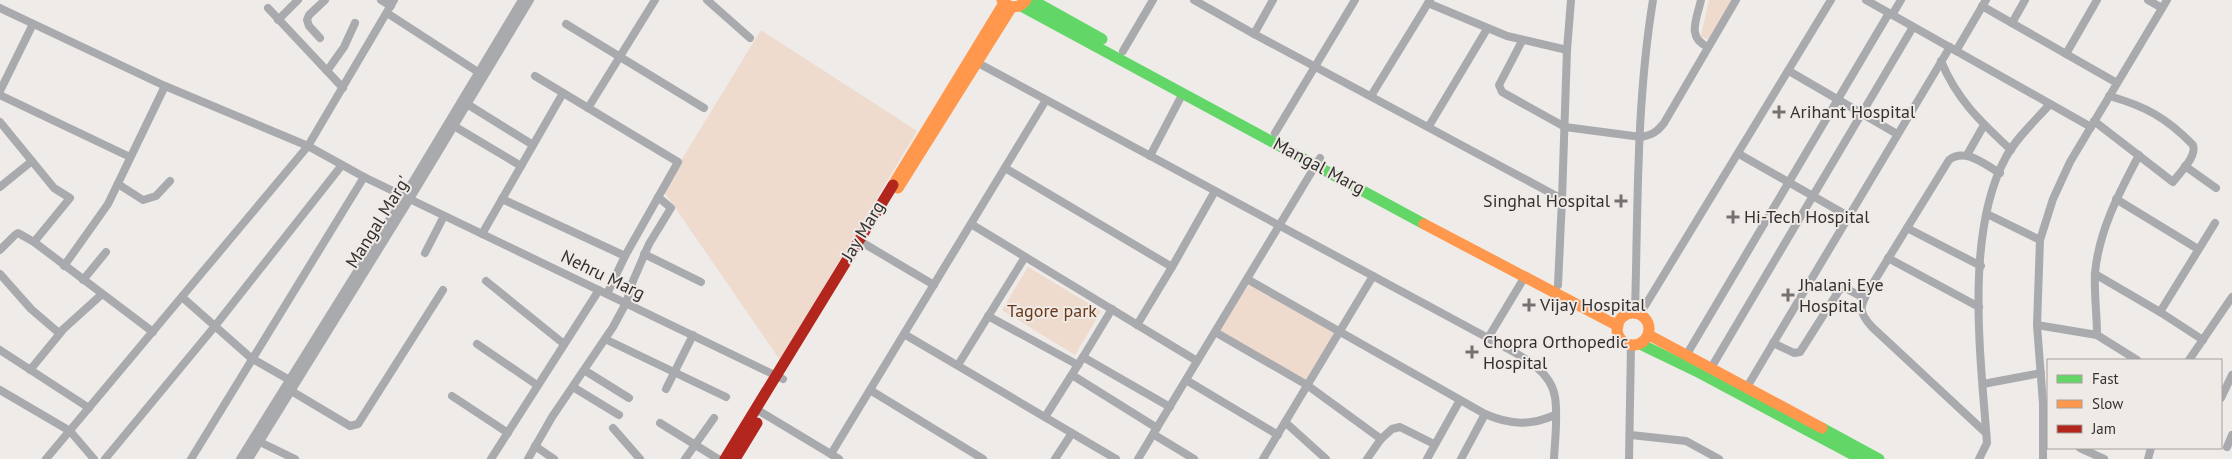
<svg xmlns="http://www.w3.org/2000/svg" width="2232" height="459" font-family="'PT Sans',sans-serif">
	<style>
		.green { fill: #efdace }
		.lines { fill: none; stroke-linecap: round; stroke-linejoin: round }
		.street { stroke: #a8aaad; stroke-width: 8 }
		.fast { stroke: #63d668; stroke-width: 11 }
		.slow { stroke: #ff974d; stroke-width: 11 }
		.jam { stroke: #b3261e; stroke-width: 11 }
		.poi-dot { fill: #747270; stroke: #f0eae6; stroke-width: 2 }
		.labels { text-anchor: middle; stroke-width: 4; stroke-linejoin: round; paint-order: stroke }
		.poi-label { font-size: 18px; fill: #333130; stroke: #f0eae6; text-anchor: start }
		.street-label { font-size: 18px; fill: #333130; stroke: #f0eae6 }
		.park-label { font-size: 18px; fill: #693818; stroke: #f0eae6 }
	</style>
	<rect width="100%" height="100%" fill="#eeebe8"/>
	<g class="green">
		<polygon points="1709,0 1732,0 1708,40 1701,36"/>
		<polygon points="761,30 917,131 780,360 663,190"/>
		<polygon points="1028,267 1101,311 1075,355 1002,310"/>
		<polygon points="1249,284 1335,333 1305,381 1218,330"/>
	</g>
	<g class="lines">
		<g class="street">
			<polyline points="381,0 391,6"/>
			<polyline points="707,0 750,38"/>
			<polyline points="1194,0 1254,34"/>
			<polyline points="1273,0 1254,34 1562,199 1558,285"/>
			<path d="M1701,0C1697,19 1686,37 1708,47"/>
			<polyline points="1866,0 2091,127"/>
			<polyline points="2148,0 2162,8"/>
			<polyline points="1428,3 1507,36 1567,50"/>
			<polyline points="1982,6 2117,83"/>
			<polyline points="0,8 165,86 308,146 364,177 783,379"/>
			<polyline points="268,8 343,88"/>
			<polyline points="387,13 478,72"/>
			<polyline points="1892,15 1901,0"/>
			<polyline points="278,20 298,0"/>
			<polyline points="2012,23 2025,0"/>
			<polyline points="566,24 704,108"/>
			<polyline points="320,38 309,26 307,20 309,15 325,0"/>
			<path d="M1522,41L1499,85L1502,92L1565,127L1641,137C1652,135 1657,132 1664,123L1736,0"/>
			<polyline points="1123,51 1153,0"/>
			<polyline points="1956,51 1986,0"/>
			<polyline points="2066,54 2097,0"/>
			<path d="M1941,61C1957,100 1981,122 2011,150"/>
			<path d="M978,63L1488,338C1512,352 1550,366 1555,397C1558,416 1555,439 1554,459"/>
			<polyline points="327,71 344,47 355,23"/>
			<polyline points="1789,71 1897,134"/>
			<polyline points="535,76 678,162 625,256 607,294"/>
			<polyline points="0,91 33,24"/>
			<polyline points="0,95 130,157"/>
			<polyline points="1371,96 1430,0"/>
			<polyline points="467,104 533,145"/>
			<polyline points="588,108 655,0"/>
			<path d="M2094,121L2173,182C2180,172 2197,157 2193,145C2167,118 2145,106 2109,96"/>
			<polyline points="0,122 54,188 70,198 34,242"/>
			<polyline points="454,126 521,166"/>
			<polyline points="1429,126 1487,29"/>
			<polyline points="1275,133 1355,0"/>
			<polyline points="1739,154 1848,216"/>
			<polyline points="1967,155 1984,125"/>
			<polyline points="1150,156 1183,93"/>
			<polyline points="2185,166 2216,188"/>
			<polyline points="1005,168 1172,267 1215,191"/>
			<polyline points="118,184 143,200 156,196 170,181"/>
			<polyline points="0,187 32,161"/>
			<polyline points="502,199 625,256"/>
			<polyline points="1562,199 1567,50 1571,0"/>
			<polyline points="2116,199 2198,249"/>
			<polyline points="1987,214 2040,240"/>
			<polyline points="971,224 1197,361"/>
			<polyline points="1907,228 1981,266"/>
			<polyline points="482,234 563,93"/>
			<polyline points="858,240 934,285"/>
			<polyline points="0,250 15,235 18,233 34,242 153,332"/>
			<polyline points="425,253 444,216"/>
			<polyline points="644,254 701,282"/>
			<polyline points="1888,258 1979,307"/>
			<polyline points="64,266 108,204 165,86"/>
			<polyline points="0,274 31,309 59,333 101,295"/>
			<polyline points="2095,274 2160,312 2203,340"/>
			<polyline points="1247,279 1485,414"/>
			<polyline points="83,280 106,252"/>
			<polyline points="486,281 564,344"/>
			<polyline points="182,297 251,358 293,382"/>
			<path d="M1635,312C1638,209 1636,103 1653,0"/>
			<polyline points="2160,312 2215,223"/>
			<polyline points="1640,314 1831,0"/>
			<polyline points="988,316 1078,365"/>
			<polyline points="1137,325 1172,267"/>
			<polyline points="2037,325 2097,335 2137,360"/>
			<polyline points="1215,332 1307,385 1381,439 1367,459"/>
			<polyline points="904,334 1116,459"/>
			<path d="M2097,335C2097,315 2094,293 2095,273C2099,230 2119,193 2139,155"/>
			<polyline points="1488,338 1524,278"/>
			<polyline points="605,339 726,397"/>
			<polyline points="1773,343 1794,353 1800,352 1840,289 1847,289 1864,298"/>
			<polyline points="477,344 537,385"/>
			<polyline points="0,350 89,408"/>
			<polyline points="1687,354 1889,13"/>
			<polyline points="1083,357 1112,309"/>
			<polyline points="2189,360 2232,297"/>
			<polyline points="958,365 1025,257"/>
			<polyline points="1711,368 1913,27"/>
			<polyline points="30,370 62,331"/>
			<polyline points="584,370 629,398"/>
			<polyline points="1072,375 1157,428"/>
			<polyline points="1186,380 1278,435"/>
			<polyline points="1983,384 2041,373"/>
			<polyline points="573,387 619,415"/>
			<polyline points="1747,387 1950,47"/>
			<polyline points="288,389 350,426 358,424 443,290"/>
			<polyline points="666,389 693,335"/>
			<polyline points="0,390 70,431 94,459"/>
			<polyline points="870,390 983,459"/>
			<polyline points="452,396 508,433"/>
			<polyline points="2221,398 2232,375"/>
			<polyline points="756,409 839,459"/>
			<polyline points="1045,417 1083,357 1170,407"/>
			<polyline points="1285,422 1326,459"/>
			<polyline points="660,423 718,459"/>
			<polyline points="613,428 640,459"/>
			<path d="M1986,433L1872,327C1857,311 1860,306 1870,288L1949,160C1965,147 1985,165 2000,173"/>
			<polyline points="1153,434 1194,459"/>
			<polyline points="1631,435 1686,441 1719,459"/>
			<polyline points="1381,439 1392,429 1400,427 1434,444"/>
			<polyline points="260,442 295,459"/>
			<polyline points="535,446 554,459"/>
			<polyline points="2227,447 2232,435"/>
			<polyline points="2080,448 2104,459"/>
			<polyline points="831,454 1046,100"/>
			<polyline points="46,459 308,146 394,0"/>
			<polyline points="105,459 215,326 342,165"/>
			<polyline points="191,459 364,177"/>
			<polyline points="240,459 404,196 522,0"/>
			<polyline points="249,459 410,199 530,0"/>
			<polyline points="491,459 599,290"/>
			<polyline points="528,459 552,417 613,327 626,303 633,281 649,244 671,208 658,197"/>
			<polyline points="685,459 714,418"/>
			<polyline points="1055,459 1072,433"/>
			<polyline points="1138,459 1320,158"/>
			<polyline points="1263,459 1373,276"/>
			<polyline points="1427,459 1460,400"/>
			<path d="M1461,459L1485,414C1511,425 1530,426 1555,415"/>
			<polyline points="1629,459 1631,345"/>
			<path d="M1979,459L1987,443C1981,359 1964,234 2006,157C2017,137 2035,121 2050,104"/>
			<polyline points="2043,459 2043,404 2037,325 2040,240 2053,199 2070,162 2167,0"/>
			<polyline points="2148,459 2151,448"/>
		</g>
		<g class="fast">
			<polyline points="1032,0 1102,39"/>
			<polyline points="1021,6 1424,224"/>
			<polyline points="1640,344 1696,371 1861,459"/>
			<polyline points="1822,428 1879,459"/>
		</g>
		<g class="slow">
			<path d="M1002,0C1009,9 1019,9 1026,0"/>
			<polyline points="893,185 1004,3"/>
			<polyline points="898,188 1011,8"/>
			<polyline points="1424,224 1618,326"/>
			<circle cx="1633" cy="329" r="16"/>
			<polyline points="1649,335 1822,428"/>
		</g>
		<g class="jam">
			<polyline points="725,459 893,185"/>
			<polyline points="735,459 757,423"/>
		</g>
	</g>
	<g class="poi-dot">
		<path d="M1776.5 104.5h5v5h5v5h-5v5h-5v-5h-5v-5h5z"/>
		<path d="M1618.5 193.5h5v5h5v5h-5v5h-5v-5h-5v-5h5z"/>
		<path d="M1730.5 209.5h5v5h5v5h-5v5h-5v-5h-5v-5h5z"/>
		<path d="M1785.5 287.5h5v5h5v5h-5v5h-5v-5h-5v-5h5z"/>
		<path d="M1526.5 297.5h5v5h5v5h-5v5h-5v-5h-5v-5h5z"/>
		<path d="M1469.5 344.5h5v5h5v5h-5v5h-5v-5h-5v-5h5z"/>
	</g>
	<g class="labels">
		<g class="poi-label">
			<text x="1790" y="118">Arihant Hospital</text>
			<text x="1610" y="207" text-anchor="end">Singhal Hospital</text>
			<text x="1744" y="223">Hi-Tech Hospital</text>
			<text x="1799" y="291">Jhalani Eye<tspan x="1799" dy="21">Hospital</tspan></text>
			<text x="1540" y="311">Vijay Hospital</text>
			<text x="1483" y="348">Chopra Orthopedic<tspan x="1483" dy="21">Hospital</tspan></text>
		</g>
		<g class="street-label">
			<text transform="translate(1319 166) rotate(28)" y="6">Mangal Marg</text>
			<text transform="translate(378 222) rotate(-58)" y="6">Mangal Marg'</text>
			<text transform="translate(863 231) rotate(-59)" y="6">Jay Marg</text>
			<text transform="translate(603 275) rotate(26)" y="6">Nehru Marg</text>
		</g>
		<g class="park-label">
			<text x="1052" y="317">Tagore park</text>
		</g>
	</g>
	<rect x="2047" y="359" width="175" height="90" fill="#f0eae6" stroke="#a4a09d"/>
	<rect x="2057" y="375" width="25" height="8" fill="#63d668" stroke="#a4a09d"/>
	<text x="2092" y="384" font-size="15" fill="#333130">Fast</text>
	<rect x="2057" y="400" width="25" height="8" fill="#ff974d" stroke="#a4a09d"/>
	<text x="2092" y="409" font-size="15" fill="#333130">Slow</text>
	<rect x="2057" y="425" width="25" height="8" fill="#b3261e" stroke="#a4a09d"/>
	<text x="2092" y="434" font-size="15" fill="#333130">Jam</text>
</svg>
